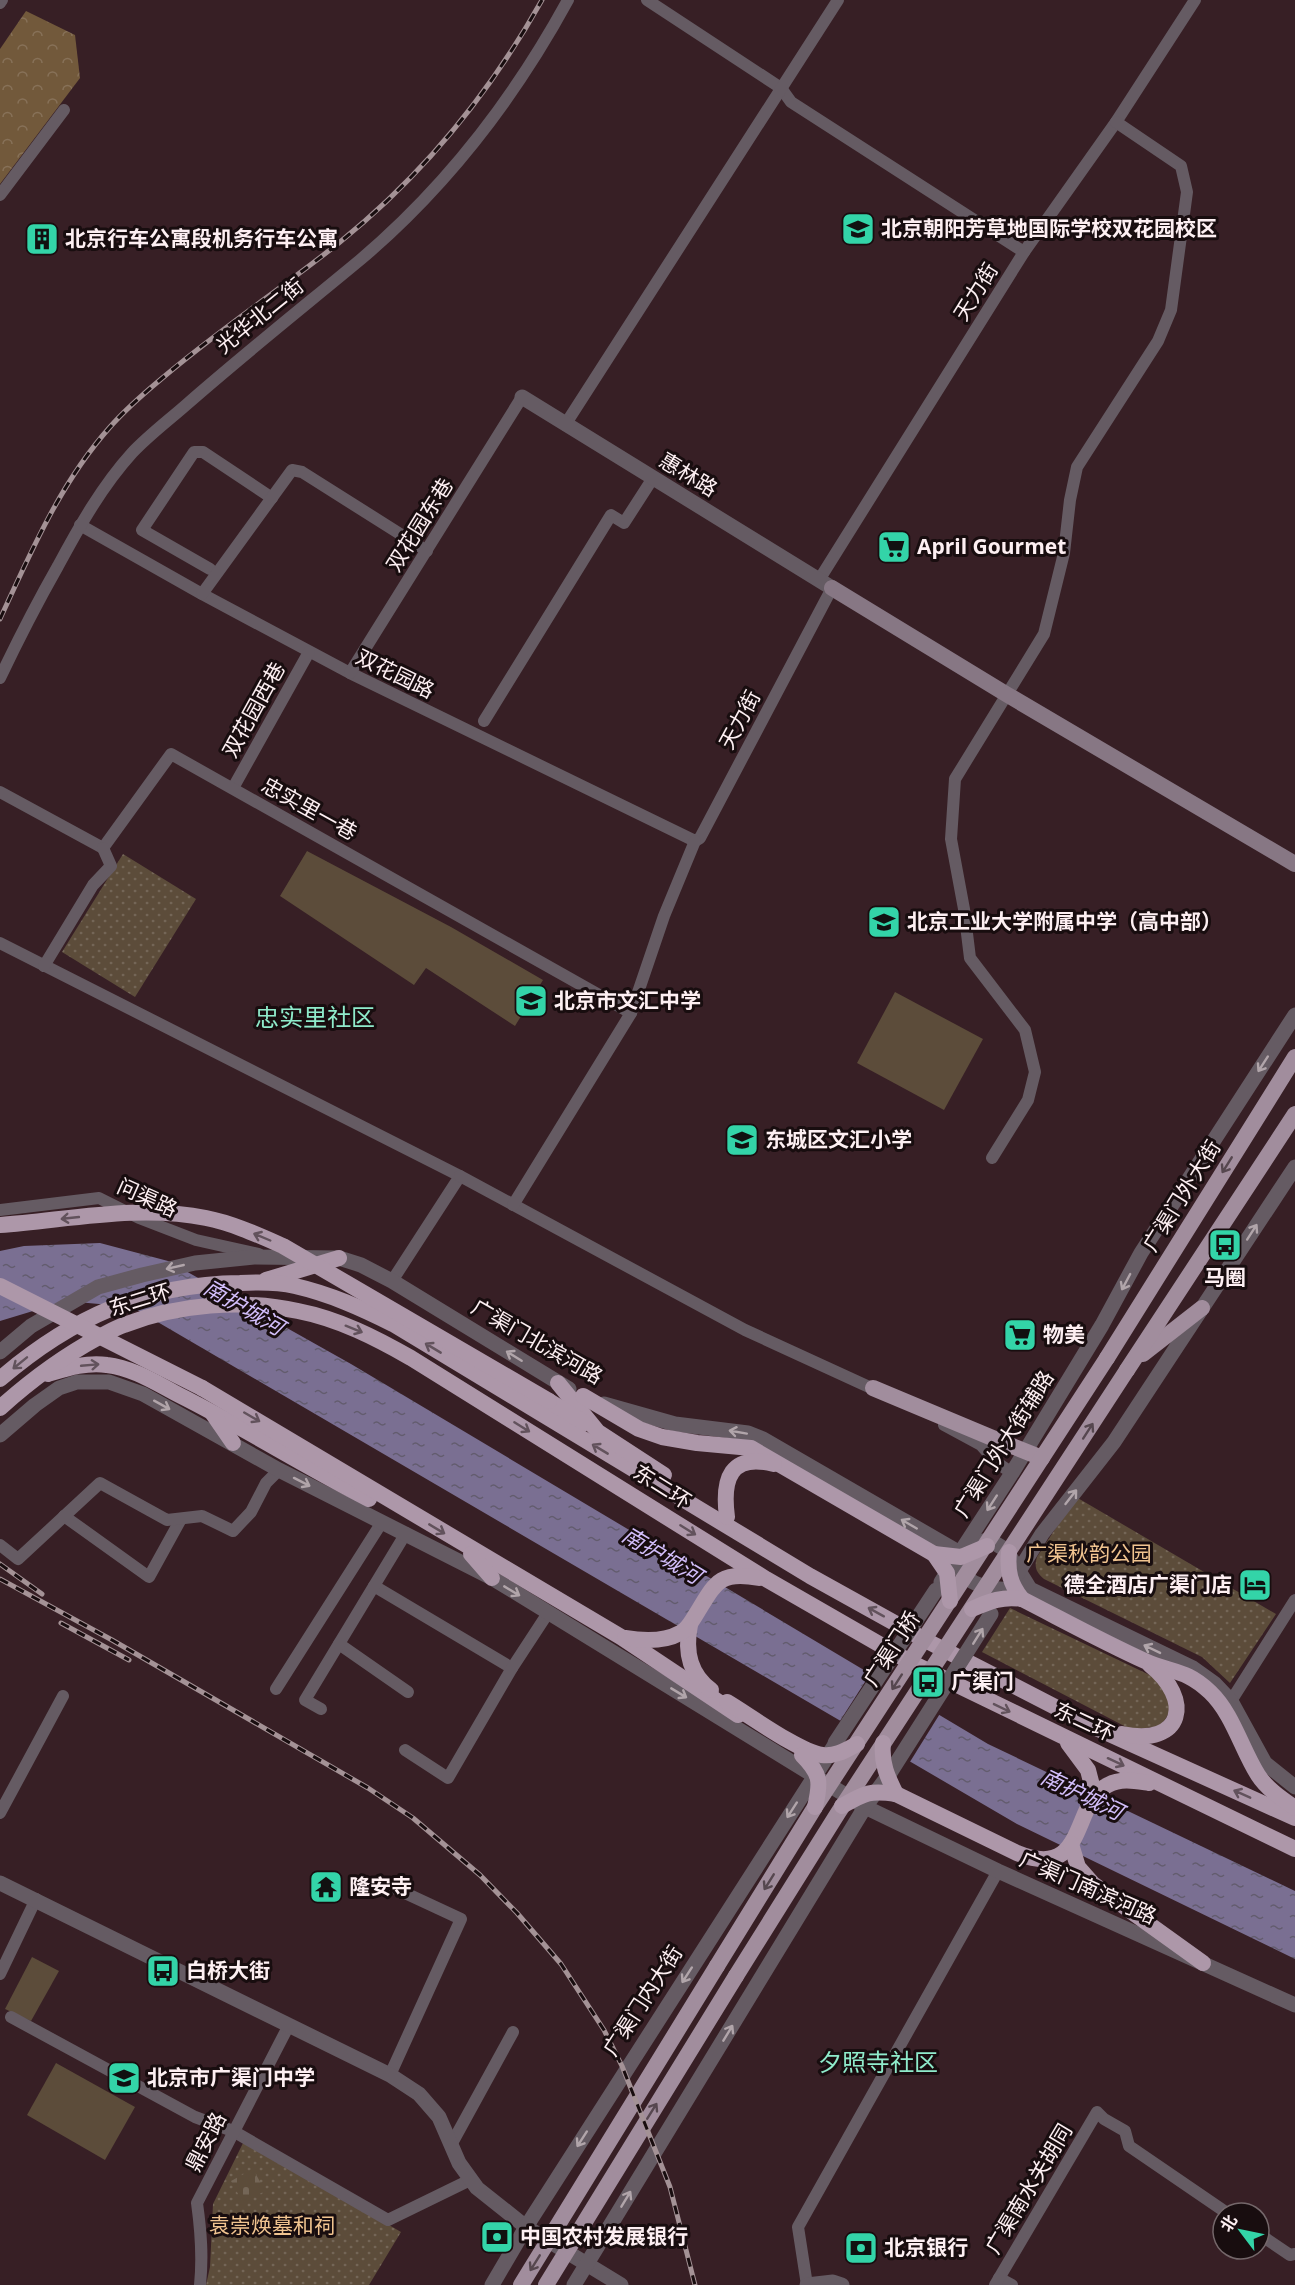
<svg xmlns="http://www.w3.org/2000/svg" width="1295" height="2285" font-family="'Open Sans','Noto Sans SC',sans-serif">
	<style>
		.green { fill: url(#green-dots) }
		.forest { fill: url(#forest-crowns) }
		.cemetery { fill: url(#cemetery-stones) }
		.pitch { fill: #5c4c3a }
		.water { fill: url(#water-ripples) }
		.pier { fill: #371f25 }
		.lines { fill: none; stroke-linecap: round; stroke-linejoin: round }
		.minor { stroke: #655b63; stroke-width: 12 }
		.tertiary { stroke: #655b63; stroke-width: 15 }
		.secondary { stroke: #877784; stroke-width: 16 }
		.primary { stroke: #a18d9d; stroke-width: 16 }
		.trunk { stroke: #ad97a9; stroke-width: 16 }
		.rail-casing { stroke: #a49296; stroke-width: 5 }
		.rail { stroke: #180d0f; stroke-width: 3; stroke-dasharray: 9; stroke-linecap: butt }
		.tertiary-bridge { stroke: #655b63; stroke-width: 15 }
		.primary-bridge { stroke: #a18d9d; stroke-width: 16 }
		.trunk-bridge { stroke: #ad97a9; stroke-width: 16 }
		.oneway { stroke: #b1a5aa }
		.oneway2 { stroke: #56474f }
		.oneway3 { stroke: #62525c }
		.labels { text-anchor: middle; stroke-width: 6; stroke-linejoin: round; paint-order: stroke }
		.poi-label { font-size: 21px; font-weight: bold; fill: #fdeff2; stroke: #180d0f; text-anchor: start }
		.street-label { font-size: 21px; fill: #fdeff2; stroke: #180d0f }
		.park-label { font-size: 21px; fill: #f1c490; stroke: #180d0f }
		.water-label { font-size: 22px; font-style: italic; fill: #d2befa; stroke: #180d0f }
		.quarter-label { font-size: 24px; fill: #8febcb; stroke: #180d0f }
	</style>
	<defs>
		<pattern id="green-dots" width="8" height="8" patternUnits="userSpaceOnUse" patternTransform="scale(1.5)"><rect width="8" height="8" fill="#5c4c3a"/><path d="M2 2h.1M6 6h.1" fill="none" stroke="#746657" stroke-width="1.8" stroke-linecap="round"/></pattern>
		<pattern id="forest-crowns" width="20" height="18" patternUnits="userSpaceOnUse" patternTransform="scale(1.5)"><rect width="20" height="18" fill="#72593b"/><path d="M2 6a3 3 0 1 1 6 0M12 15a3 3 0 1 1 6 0" fill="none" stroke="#877158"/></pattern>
		<pattern id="cemetery-stones" width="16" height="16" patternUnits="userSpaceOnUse" patternTransform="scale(1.5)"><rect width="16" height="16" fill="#5c4c3a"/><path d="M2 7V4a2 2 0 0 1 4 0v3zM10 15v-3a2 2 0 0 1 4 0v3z" fill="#746657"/></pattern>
		<pattern id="water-ripples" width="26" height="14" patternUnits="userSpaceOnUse" patternTransform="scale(1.5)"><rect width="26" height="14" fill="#7a6f92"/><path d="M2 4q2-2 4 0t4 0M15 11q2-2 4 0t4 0" fill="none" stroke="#635c6e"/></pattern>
	</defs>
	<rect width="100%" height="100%" fill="#371f25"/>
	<g class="green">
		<polygon points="123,854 196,899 135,997 62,952"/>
		<path d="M1076,1497L1276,1614L1230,1683L1202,1657L1044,1579C1036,1572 1034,1567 1037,1557Z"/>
		<path d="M1010,1608L1158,1679C1171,1698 1177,1706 1160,1726L1132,1730L982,1652Z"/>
		<polygon points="244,2141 401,2232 369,2285 206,2285 210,2267 213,2204"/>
	</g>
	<polygon class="forest" points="26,11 75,35 80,78 0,184 0,49"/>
	<polygon class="cemetery" points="253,2169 265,2191 243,2203 231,2181"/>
	<g class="pitch">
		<polygon points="307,851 451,927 543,980 515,1026 426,968 414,985 280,896"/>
		<polygon points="895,992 983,1039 944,1110 857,1063"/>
		<polygon points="32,1957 59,1971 31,2021 5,2009"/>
		<polygon points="56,2063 135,2107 105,2160 27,2115"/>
	</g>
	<polygon class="water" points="100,1243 168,1261 351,1364 988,1744 1295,1891 1295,1959 1017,1824 132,1307 66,1301 0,1321 0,1251 24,1246"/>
	<polygon class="pier" points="872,1671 941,1712 908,1765 838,1724"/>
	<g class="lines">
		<g class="minor">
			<polyline points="647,0 781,88 791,102 1024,252"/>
			<polyline points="0,3 2,0"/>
			<polyline points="0,195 64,110"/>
			<polyline points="565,425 838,0"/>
			<polyline points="80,525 202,594 350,673 695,841 700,838 832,588"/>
			<polyline points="210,569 142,530 194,452 203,452 272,498"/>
			<polyline points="819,580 1024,252 1116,122 1195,0"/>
			<polyline points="202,594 292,470 302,472 427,551"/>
			<polyline points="350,673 522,397"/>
			<path d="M0,678C18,640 37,603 58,566C79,527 102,486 132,453C149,435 169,420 186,405C243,355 302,308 360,260C446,187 514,99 568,0"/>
			<polyline points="484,721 611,515 624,523 653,478"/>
			<polyline points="233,788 309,652"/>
			<polyline points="0,792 103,848 171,754 631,1013"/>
			<polyline points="0,943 460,1176 392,1281"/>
			<polyline points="44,966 93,885 111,866 103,848"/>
			<polyline points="992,1158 1028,1100 1035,1072 1025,1030 970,958 964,909 951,839 955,779 1044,634 1064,553 1070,500 1077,467 1158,341 1171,310 1187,192 1181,166 1116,122"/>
			<polyline points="460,1176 745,1330 880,1392"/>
			<polyline points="513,1205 631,1013 664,916 695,841"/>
			<polyline points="0,1210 99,1198 139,1218 196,1240 259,1254"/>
			<polyline points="944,1425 981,1445 996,1462 1012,1473"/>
			<polyline points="64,1516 149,1577 181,1519"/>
			<polyline points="0,1545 18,1559 100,1483 167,1520 202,1516 233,1531 251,1512 266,1483 279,1470"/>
			<polyline points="374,1586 512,1668"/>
			<polyline points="339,1644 408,1692"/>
			<polyline points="276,1689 382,1522"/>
			<polyline points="1231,1701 1295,1600"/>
			<polyline points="321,1709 305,1700 406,1533"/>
			<polyline points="405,1750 448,1778 512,1668 548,1613"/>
			<polyline points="0,1813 63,1696"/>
			<polyline points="0,1974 36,1899"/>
			<polyline points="11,2017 195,2117 233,2131 388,2220 470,2180"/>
			<polyline points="390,2075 461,1919 390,1886"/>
			<polyline points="451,2145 513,2032"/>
			<polyline points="1259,2234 1290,2255 1295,2254"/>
			<polyline points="999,2278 1012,2285"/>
			<path d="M200,2285C203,2256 201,2232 197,2203L289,2025"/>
			<polyline points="807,2285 798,2227 998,1871"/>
			<polyline points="995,2285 1097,2112 1104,2119 1125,2131 1129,2146 1227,2213"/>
		</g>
		<g class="tertiary">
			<polyline points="522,397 832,588"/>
			<polyline points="0,1352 31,1326 98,1287 142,1275 195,1263 254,1257 339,1258 361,1265 392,1281 569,1389"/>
			<polyline points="604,1404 675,1424 748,1433 763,1439 960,1553 983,1541 993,1542 1006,1550 1030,1589 1193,1668 1214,1683 1231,1701 1265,1763 1295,1787"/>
			<polyline points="0,1435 35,1405 59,1388 77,1382 109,1382 143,1394 279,1470 492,1578 865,1807 998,1871 1295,2005"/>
			<path d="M959,1567C967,1585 990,1590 1008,1589"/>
			<polyline points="1014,1579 1042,1534 1114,1442 1295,1167"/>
			<polyline points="941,1582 1012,1473 1102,1325 1141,1253 1295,1015"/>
			<polyline points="0,1883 390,2075 419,2094 439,2117 459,2163 477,2188 526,2227 621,2285"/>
			<polyline points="492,2285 526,2227 834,1746"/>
			<polyline points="574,2285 865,1807 890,1773"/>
			<polyline points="807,2285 833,2282 842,2285"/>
		</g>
		<polyline class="secondary" points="832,588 1006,694 1295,864"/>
		<g class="primary">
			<polyline points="1143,1354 1202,1308"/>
			<polyline points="1107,1358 1295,1057"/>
			<polyline points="1127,1370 1295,1114"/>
			<polyline points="873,1388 1002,1442"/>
			<polyline points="521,2285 717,1966"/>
			<polyline points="546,2285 736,1976"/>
		</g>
		<g class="trunk">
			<polyline points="266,1280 339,1258"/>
			<path d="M48,1374C68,1368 87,1362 107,1365C133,1368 156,1383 179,1395C243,1427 304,1466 369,1499"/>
			<path d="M0,1379C71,1318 145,1284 240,1283C258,1282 278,1282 295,1286C330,1294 361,1308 393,1324L810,1576L927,1641L1096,1728L1295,1818"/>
			<polyline points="558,1383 598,1432 664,1475"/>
			<polyline points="202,1388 621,1637 738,1715"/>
			<polyline points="583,1396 639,1429 662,1437 697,1443 751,1448 934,1554"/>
			<polyline points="549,1401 585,1423"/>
			<path d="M0,1408C31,1380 62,1357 99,1337C107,1333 115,1328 124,1325C178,1304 242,1299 298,1311C339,1319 376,1338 411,1358L766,1579L912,1663L1295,1849"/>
			<polyline points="213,1414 233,1443"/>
			<path d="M727,1517C722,1479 730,1453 774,1464"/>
			<polyline points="471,1554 492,1578"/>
			<path d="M1022,1599C1063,1620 1103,1642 1145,1661C1172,1673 1186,1669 1210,1692C1233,1714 1241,1748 1258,1775C1267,1789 1282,1799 1295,1808"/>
			<path d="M690,1625C685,1650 689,1674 711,1690"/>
			<path d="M625,1638C643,1641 664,1642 680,1633C687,1630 691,1622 695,1616C715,1584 718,1570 759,1578"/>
			<path d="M1122,1734C1184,1747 1193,1699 1150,1665"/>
			<polyline points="1068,1743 1088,1770 1095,1797"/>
			<path d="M896,1794L1017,1853C1088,1882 1071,1802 1108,1785C1121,1778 1135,1781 1149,1783"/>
			<polyline points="1071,1844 1078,1867 1093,1884 1203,1963"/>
		</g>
		<g class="rail-casing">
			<g id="rail">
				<path d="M0,619C31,552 60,483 110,427C125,410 142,395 160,380C217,331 281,289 340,242C423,175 490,93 542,0"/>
				<polyline points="0,1564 42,1594"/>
				<polyline points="0,1579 112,1640 368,1788 413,1818 480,1875 517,1913 561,1964 604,2030 622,2066 670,2187 695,2285"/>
				<polyline points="61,1623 129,1660"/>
			</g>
		</g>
		<use href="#rail" class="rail"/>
		<g class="tertiary-bridge">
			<polyline points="835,1743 936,1590"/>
			<polyline points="890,1773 991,1614"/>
		</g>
		<g class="primary-bridge">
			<polyline points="1002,1442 1042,1458"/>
			<polyline points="717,1966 815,1807 1107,1358"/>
			<polyline points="736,1976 838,1813 1127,1370"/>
		</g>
		<g class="trunk-bridge">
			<path d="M0,1225C68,1220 139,1204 206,1218C232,1223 258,1235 283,1246L549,1401"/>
			<polyline points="0,1286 202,1388"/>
			<path d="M1009,1552C1007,1571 1010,1584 1022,1599"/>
			<polyline points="934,1554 961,1557 987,1546"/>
			<polyline points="934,1554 947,1573 950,1601"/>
			<path d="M972,1609C990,1601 1003,1596 1022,1599"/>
			<path d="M727,1702C749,1715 798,1751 822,1755C835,1757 846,1750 857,1744"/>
			<path d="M883,1743C881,1763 887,1776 896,1794"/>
			<path d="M802,1755C821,1774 821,1782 815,1807"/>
			<path d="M842,1806C865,1793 869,1790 896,1794"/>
		</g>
	</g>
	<defs><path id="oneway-shaft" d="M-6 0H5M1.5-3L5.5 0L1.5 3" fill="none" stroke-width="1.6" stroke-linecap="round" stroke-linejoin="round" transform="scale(1.5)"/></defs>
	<g class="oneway">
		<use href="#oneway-shaft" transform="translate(1263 1064) rotate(123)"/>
		<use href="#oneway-shaft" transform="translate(1252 1232) rotate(-57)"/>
		<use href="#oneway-shaft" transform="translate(175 1267) rotate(167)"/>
		<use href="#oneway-shaft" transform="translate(1126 1282) rotate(118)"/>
		<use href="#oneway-shaft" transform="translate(514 1356) rotate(-148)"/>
		<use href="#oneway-shaft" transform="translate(162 1405) rotate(29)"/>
		<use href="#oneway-shaft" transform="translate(738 1432) rotate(-170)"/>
		<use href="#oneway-shaft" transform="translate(302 1482) rotate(27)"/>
		<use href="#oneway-shaft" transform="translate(1071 1497) rotate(-52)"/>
		<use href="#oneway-shaft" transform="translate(992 1503) rotate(123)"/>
		<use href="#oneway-shaft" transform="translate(909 1524) rotate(-150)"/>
		<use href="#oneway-shaft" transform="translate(512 1591) rotate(31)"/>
		<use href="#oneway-shaft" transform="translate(978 1636) rotate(-58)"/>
		<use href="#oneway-shaft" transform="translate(1152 1649) rotate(-154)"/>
		<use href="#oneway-shaft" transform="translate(679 1693) rotate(31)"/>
		<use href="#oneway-shaft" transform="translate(792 1810) rotate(123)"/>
		<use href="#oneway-shaft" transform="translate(687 1975) rotate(123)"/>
		<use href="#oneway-shaft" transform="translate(728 2033) rotate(-59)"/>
		<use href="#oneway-shaft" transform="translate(582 2139) rotate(123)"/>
		<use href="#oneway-shaft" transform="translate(626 2199) rotate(-59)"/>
	</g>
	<g class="oneway2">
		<use href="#oneway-shaft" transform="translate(1227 1165) rotate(122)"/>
		<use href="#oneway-shaft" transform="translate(1088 1431) rotate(-57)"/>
		<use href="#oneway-shaft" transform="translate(897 1682) rotate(123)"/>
		<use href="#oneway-shaft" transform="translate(769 1882) rotate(122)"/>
		<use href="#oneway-shaft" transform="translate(652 2111) rotate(-58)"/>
		<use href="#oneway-shaft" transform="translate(535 2263) rotate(122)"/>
	</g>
	<g class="oneway3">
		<use href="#oneway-shaft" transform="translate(70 1218) rotate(174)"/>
		<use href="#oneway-shaft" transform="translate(262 1237) rotate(-157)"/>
		<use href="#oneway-shaft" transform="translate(354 1329) rotate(22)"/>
		<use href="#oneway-shaft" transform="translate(433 1348) rotate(-149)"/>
		<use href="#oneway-shaft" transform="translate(20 1363) rotate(141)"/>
		<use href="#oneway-shaft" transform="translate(90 1365) rotate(-5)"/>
		<use href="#oneway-shaft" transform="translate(252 1417) rotate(30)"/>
		<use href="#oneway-shaft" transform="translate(522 1427) rotate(32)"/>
		<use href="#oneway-shaft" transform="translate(600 1449) rotate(-149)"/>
		<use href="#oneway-shaft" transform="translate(437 1529) rotate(31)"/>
		<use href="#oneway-shaft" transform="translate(688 1530) rotate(32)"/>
		<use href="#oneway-shaft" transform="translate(876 1612) rotate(-151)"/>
		<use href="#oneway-shaft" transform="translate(1002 1708) rotate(26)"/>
		<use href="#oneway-shaft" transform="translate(1116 1762) rotate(25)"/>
		<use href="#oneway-shaft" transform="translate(1242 1794) rotate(-156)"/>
	</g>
	<defs>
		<g id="school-square" transform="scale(1.725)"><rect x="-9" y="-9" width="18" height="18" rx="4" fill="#33d4a8" stroke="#180d0f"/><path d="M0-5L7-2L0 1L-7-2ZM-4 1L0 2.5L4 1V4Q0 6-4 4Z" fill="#111"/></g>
		<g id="building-square" transform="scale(1.725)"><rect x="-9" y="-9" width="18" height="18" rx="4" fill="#33d4a8" stroke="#180d0f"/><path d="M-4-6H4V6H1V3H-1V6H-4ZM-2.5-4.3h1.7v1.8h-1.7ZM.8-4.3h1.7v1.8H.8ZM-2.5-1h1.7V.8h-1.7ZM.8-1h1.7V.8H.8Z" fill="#111"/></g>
		<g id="supermarket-square" transform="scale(1.725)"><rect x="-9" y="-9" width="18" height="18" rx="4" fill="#33d4a8" stroke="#180d0f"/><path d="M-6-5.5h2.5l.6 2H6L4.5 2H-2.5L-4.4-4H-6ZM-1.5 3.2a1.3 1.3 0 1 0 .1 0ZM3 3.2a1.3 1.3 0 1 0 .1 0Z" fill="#111"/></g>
		<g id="bus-square" transform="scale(1.725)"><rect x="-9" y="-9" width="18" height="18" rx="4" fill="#33d4a8" stroke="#180d0f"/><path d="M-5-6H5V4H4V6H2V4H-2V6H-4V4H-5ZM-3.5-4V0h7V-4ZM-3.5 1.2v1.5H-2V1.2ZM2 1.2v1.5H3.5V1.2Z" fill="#111"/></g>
		<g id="hotel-square" transform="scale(1.725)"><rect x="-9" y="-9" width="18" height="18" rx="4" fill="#33d4a8" stroke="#180d0f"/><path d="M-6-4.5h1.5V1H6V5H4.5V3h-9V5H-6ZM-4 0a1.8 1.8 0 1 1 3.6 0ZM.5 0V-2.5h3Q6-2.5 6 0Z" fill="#111"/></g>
		<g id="temple-square" transform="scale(1.725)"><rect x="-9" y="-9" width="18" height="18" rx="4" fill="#33d4a8" stroke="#180d0f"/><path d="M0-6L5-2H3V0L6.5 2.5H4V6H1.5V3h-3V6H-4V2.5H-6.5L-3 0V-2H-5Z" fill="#111"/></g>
		<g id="bank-square" transform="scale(1.725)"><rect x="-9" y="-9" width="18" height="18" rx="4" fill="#33d4a8" stroke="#180d0f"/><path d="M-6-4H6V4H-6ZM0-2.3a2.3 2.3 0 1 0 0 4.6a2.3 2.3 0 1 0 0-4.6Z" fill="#111"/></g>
	</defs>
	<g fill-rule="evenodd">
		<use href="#school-square" x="858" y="229"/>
		<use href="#building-square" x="42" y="239"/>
		<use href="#supermarket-square" x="894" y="547"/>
		<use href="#school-square" x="884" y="922"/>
		<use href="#school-square" x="531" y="1001"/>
		<use href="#school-square" x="742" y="1140"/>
		<use href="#bus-square" x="1225" y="1245"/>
		<use href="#supermarket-square" x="1020" y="1335"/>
		<use href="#hotel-square" x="1255" y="1585"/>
		<use href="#bus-square" x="928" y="1682"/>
		<use href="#temple-square" x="326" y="1887"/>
		<use href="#bus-square" x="163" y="1971"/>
		<use href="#school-square" x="124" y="2078"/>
		<use href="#bank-square" x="497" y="2237"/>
		<use href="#bank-square" x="861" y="2248"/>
	</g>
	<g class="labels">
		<g class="poi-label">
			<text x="881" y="236">北京朝阳芳草地国际学校双花园校区</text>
			<text x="65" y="246">北京行车公寓段机务行车公寓</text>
			<text x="917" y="554">April Gourmet</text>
			<text x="907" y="929">北京工业大学附属中学（高中部）</text>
			<text x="554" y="1008">北京市文汇中学</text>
			<text x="765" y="1147">东城区文汇小学</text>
			<text x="1225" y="1285" text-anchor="middle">马圈</text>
			<text x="1043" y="1342">物美</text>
			<text x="1232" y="1592" text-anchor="end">德全酒店广渠门店</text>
			<text x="951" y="1689">广渠门</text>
			<text x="349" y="1894">隆安寺</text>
			<text x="186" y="1978">白桥大街</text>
			<text x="147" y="2085">北京市广渠门中学</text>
			<text x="520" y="2244">中国农村发展银行</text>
			<text x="884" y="2255">北京银行</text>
		</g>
		<g class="street-label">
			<text transform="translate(976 292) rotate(-58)" y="7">天力街</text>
			<text transform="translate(260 316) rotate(-39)" y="7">光华北二街</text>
			<text transform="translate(688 475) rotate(31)" y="7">惠林路</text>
			<text transform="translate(420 525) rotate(-58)" y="7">双花园东巷</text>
			<text transform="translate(395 674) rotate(26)" y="7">双花园路</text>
			<text transform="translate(254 710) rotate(-61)" y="7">双花园西巷</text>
			<text transform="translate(740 720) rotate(-62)" y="7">天力街</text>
			<text transform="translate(309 809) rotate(29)" y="7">忠实里一巷</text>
			<text transform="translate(1182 1196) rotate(-58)" y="7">广渠门外大街</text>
			<text transform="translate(147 1198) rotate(24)" y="7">问渠路</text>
			<text transform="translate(140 1300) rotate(-17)" y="7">东二环</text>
			<text transform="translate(537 1342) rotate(30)" y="7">广渠门北滨河路</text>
			<text transform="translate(1004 1444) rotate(-58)" y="7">广渠门外大街辅路</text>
			<text transform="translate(662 1487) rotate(32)" y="7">东二环</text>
			<text transform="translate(892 1649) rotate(-57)" y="7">广渠门桥</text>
			<text transform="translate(1084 1722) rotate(25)" y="7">东二环</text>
			<text transform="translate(1088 1888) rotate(24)" y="7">广渠门南滨河路</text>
			<text transform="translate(643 2001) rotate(-57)" y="7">广渠门内大街</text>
			<text transform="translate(206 2142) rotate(-63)" y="7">鼎安路</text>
			<text transform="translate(1029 2189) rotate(-59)" y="7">广渠南水关胡同</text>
		</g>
		<g class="park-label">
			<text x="1089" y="1561">广渠秋韵公园</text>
			<text x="272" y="2233">袁崇焕墓和祠</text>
		</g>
		<g class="water-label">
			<text transform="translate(244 1307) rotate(30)" y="8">南护城河</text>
			<text transform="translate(662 1555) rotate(31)" y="8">南护城河</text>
			<text transform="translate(1082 1794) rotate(26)" y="8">南护城河</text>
		</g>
		<g class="quarter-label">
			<text x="315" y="1026">忠实里社区</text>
			<text x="878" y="2071">夕照寺社区</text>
		</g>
	</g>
	<g transform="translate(1241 2231) rotate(302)"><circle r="28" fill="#180d0f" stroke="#74676a" stroke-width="1.5"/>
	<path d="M0-4.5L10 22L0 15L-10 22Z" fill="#33d4a8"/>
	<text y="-9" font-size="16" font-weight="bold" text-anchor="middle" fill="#fdeff2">北</text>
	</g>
</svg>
